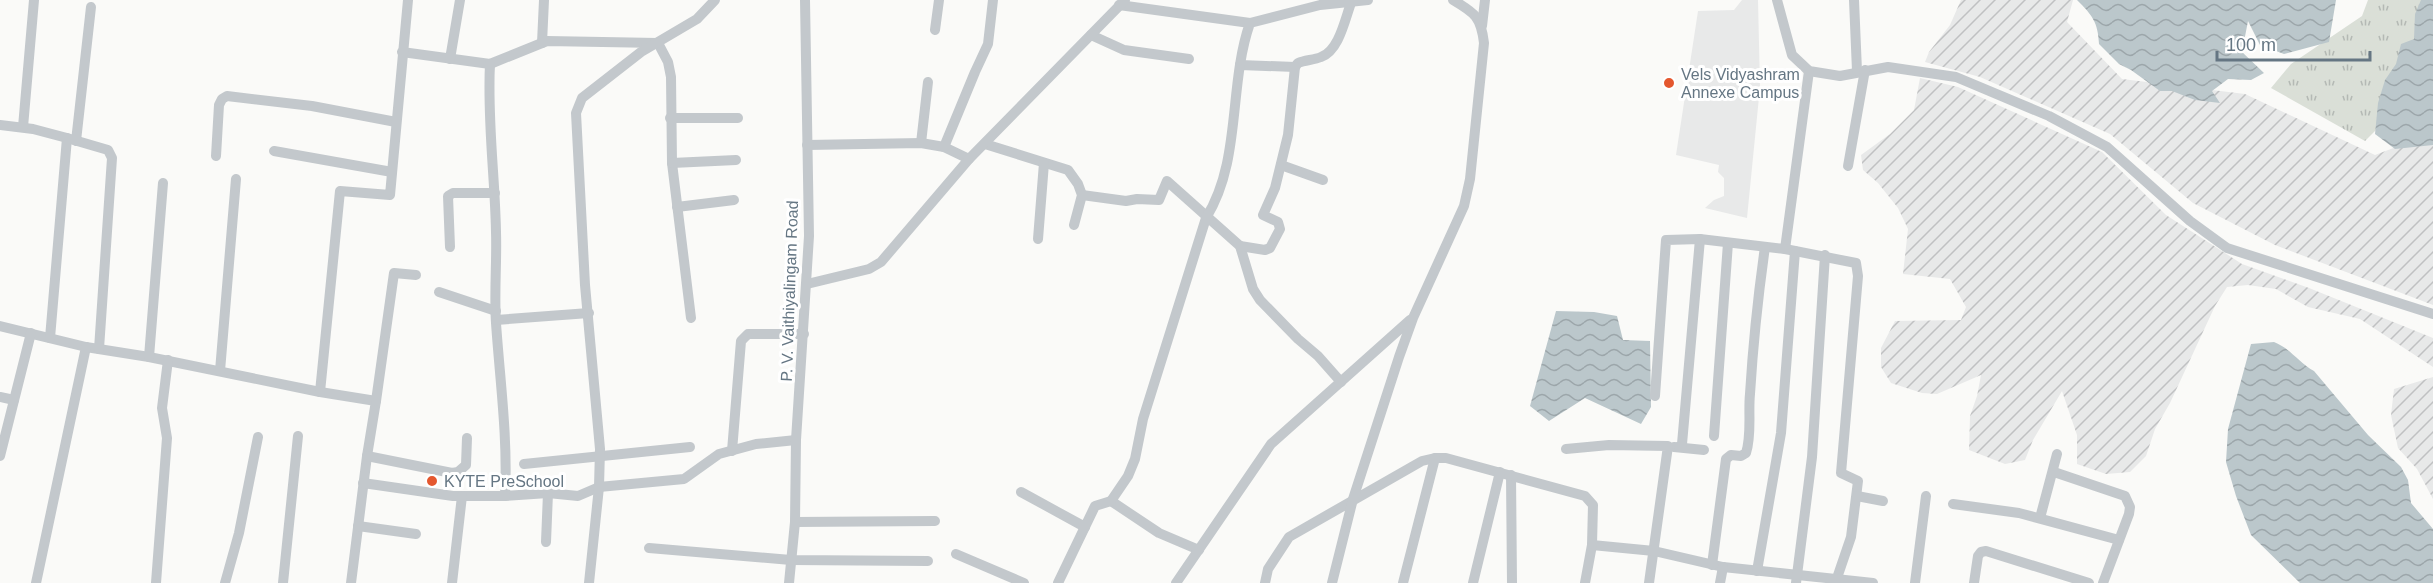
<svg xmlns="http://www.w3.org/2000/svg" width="2433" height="583" font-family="Helvetica,sans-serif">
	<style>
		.built { fill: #e8e9e9 }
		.industrial { fill: url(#industrial-furrows) }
		.grass { fill: url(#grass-tufts) }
		.water { fill: url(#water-waves) }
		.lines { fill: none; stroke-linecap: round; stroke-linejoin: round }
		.minor { stroke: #c3c8cc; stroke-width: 10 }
		.poi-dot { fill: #e4572e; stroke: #fff; stroke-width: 2 }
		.labels { text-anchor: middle; stroke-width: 6; stroke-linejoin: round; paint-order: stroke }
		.poi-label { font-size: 16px; fill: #657683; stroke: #fff; text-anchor: start }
		.street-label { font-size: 16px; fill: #657683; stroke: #fff }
	</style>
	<defs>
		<pattern id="industrial-furrows" width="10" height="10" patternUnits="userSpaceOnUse" patternTransform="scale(1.5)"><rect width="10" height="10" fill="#e8e9e9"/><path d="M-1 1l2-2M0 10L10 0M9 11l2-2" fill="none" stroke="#c0c1c2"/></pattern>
		<pattern id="grass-tufts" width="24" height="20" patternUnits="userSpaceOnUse" patternTransform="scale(1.5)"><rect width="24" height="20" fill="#dadfd7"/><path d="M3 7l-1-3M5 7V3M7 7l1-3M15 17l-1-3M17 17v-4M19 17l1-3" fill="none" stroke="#b4b9b4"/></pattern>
		<pattern id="water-waves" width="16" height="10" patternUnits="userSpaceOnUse" patternTransform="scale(1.5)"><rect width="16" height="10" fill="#bbc7cb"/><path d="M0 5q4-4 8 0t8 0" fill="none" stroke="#9ca6aa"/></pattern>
	</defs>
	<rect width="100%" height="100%" fill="#fafaf8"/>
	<polygon class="built" points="1742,0 1758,0 1760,87 1747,218 1705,208 1714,200 1724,196 1724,178 1718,172 1719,165 1676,155 1698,11 1734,10"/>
	<g class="industrial">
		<polygon points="1961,0 2073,0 2067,22 2122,79 2245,94 2375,155 2433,133 2433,305 2275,245 2193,203 2110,134 1980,77 1925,62 1929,52 1950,25"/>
		<polygon points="1920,78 1958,87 2102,152 2166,215 2242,264 2309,288 2433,338 2433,367 2360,319 2308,307 2276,289 2248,285 2227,287 2215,306 2170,403 2155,429 2146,456 2130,472 2106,474 2077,464 2077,435 2062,391 2033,440 2025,460 2005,464 1969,450 1970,416 1977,396 1981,375 1937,394 1922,393 1891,383 1881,367 1881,348 1895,321 1961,320 1966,307 1950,279 1903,274 1908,229 1898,208 1878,183 1863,170 1861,155 1890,134 1914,110"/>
		<polygon points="2433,377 2433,499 2417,469 2398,448 2391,415 2394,389"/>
	</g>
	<polygon class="grass" points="2368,0 2429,0 2385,121 2365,141 2271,88 2291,64 2362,16"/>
	<g class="water">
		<path d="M2077,0H2336L2329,42L2284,54L2260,45L2248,21L2242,52L2264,73L2251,80L2228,79L2212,91L2220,103L2195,100L2172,91H2160L2131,70L2119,64L2099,44C2098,22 2092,15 2077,0Z"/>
		<polygon points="2421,0 2433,0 2433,145 2395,149 2375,134 2378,103 2385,80 2396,64 2401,44 2414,39 2415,14"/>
		<polygon points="1556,311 1594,312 1617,316 1623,340 1650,341 1651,407 1641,424 1585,398 1549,421 1530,406"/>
		<path d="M2274,342C2290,348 2299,363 2314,371L2368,435L2401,467L2408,480L2411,503L2433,529V583H2300L2251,535L2236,496L2226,462L2228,429L2251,344Z"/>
	</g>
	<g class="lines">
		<g class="minor">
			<polyline points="1777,0 1792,55 1809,71 1840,76 1888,67 1956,77 2049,116 2107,147 2190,221 2227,248 2433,314"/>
			<polyline points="1854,0 1857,71"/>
			<polyline points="1119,5 1250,23"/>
			<polyline points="1482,26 1485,0"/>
			<polyline points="935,30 939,0"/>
			<polyline points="1091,35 1124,50 1189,59"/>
			<polyline points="542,43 544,0"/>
			<polyline points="402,52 490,64 547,41 658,43 668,62 671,77 672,163 691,318"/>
			<polyline points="450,59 460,0"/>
			<path d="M490,64C487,120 495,176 496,232C497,262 494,293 496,323C500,381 508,438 505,496L548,493L578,496L599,487L684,479L719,454L756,444L796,440"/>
			<path d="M1240,65L1295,67L1298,63C1305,60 1314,60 1321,57C1339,51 1345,19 1351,3"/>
			<polyline points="670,118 738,118"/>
			<polyline points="0,125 33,129 67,138"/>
			<polyline points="23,127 34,0"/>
			<polyline points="76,141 91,7"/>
			<polyline points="921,143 928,82"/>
			<polyline points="985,144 1068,170 1078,184 1082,195 1074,225"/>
			<polyline points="807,145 921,143 944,147 969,159"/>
			<polyline points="944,147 975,72 988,44 993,0"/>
			<polyline points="274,151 392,172"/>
			<polyline points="216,156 219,105 222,99 227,96 312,106 396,122"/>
			<polyline points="672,163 736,160"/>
			<polyline points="1281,165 1323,180"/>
			<polyline points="1848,166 1865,70"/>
			<polyline points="1082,195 1126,201 1137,199 1159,200 1167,181 1240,246 1253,289 1260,300 1298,339 1318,356 1341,382"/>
			<polyline points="677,207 734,200"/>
			<polyline points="1038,239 1044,163"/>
			<polyline points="1240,246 1265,250 1270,248 1280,229 1278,222 1263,215 1275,188 1288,135 1295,67"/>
			<polyline points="450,247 448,196 453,193 495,193"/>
			<polyline points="1785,249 1809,71"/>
			<polyline points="807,284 869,269 881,262 969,159 1125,0"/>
			<polyline points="439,292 496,311"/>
			<polyline points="496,320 589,313"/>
			<polyline points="0,326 86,347 149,357 320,392 376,401 367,456 351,583"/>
			<polyline points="50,338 67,138 108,150 112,158 99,349"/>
			<polyline points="149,357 163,183"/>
			<polyline points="220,371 236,179"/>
			<polyline points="320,392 340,191 390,195 408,0"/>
			<polyline points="1655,396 1666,240 1700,239 1785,249 1856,263 1858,276 1841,473 1858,481 1851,537 1837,578"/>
			<polyline points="0,397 14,400"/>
			<polyline points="376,401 394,273 416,275"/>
			<polyline points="1714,436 1728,243"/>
			<polyline points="1674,447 1704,450"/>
			<polyline points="1679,447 1682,444 1700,239"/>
			<polyline points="1566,449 1609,445 1668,446 1649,583"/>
			<polyline points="732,451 741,341 748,334 804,334"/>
			<polyline points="0,456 31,333"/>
			<polyline points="367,456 452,473 458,472 466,465 467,438"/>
			<polyline points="524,464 690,447"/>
			<polyline points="2054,472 2125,496 2130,507 2129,514 2103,583"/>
			<polyline points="1511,475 1512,583"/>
			<polyline points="363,483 453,496 505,496"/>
			<polyline points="1021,492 1085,527"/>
			<polyline points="1857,496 1883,501"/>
			<polyline points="1953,504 2019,513 2119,540"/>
			<polyline points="2040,518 2057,454"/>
			<polyline points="795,522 935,521"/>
			<polyline points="358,526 416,534"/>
			<polyline points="546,542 548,493"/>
			<polyline points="1592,545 1654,551 1723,567 1873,583"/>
			<polyline points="649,548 791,560 928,561"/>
			<path d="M1199,550L1159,533L1111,501L1128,476L1135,459L1143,419L1206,218C1242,160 1228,86 1250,23L1320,5L1368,0"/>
			<polyline points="956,554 1024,583"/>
			<path d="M1712,565L1726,459L1731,455L1741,456L1746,453C1752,435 1748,412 1750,394C1753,345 1758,296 1765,247"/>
			<polyline points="1757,571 1781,433 1795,251"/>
			<polyline points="36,583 86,347"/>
			<polyline points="156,583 167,438 162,408 168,360"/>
			<polyline points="225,583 239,533 258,437"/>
			<polyline points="283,583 298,436"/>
			<polyline points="452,583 462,496"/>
			<polyline points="589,583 599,487 600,449 585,285 576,113 582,98 641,52 697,19 715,0"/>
			<polyline points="789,583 795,522 796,440 809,236 805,0"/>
			<polyline points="1058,583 1095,506 1111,501"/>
			<polyline points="1176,583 1271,444 1410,320"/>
			<polyline points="1265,583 1268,569 1289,537 1422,461 1435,458 1446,458 1585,496 1593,505 1592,545 1585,583"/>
			<path d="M1332,583L1353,499L1399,357L1413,318L1464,206L1470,179L1484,43C1481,17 1475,13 1453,0"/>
			<polyline points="1403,583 1435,458"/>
			<polyline points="1473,583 1500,472"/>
			<polyline points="1720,583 1723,567"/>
			<polyline points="1796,583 1812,457 1825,255"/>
			<polyline points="1915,583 1926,496"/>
			<polyline points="1974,583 1978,556 1981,552 1986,551 2089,583"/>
		</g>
	</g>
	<g class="poi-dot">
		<circle cx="1669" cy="83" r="6"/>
		<circle cx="432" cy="481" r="6"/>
	</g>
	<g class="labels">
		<g class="poi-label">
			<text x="1681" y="80">Vels Vidyashram<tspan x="1681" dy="18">Annexe Campus</tspan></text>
			<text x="444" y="487">KYTE PreSchool</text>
		</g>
		<g class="street-label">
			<text transform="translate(789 291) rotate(-88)" y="6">P. V. Vaithiyalingam Road</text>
		</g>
	</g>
	<path d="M2217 51v9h153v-9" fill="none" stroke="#657683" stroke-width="3"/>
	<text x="2226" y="51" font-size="18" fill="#657683" stroke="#ffffff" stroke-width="4.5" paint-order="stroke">100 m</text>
</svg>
